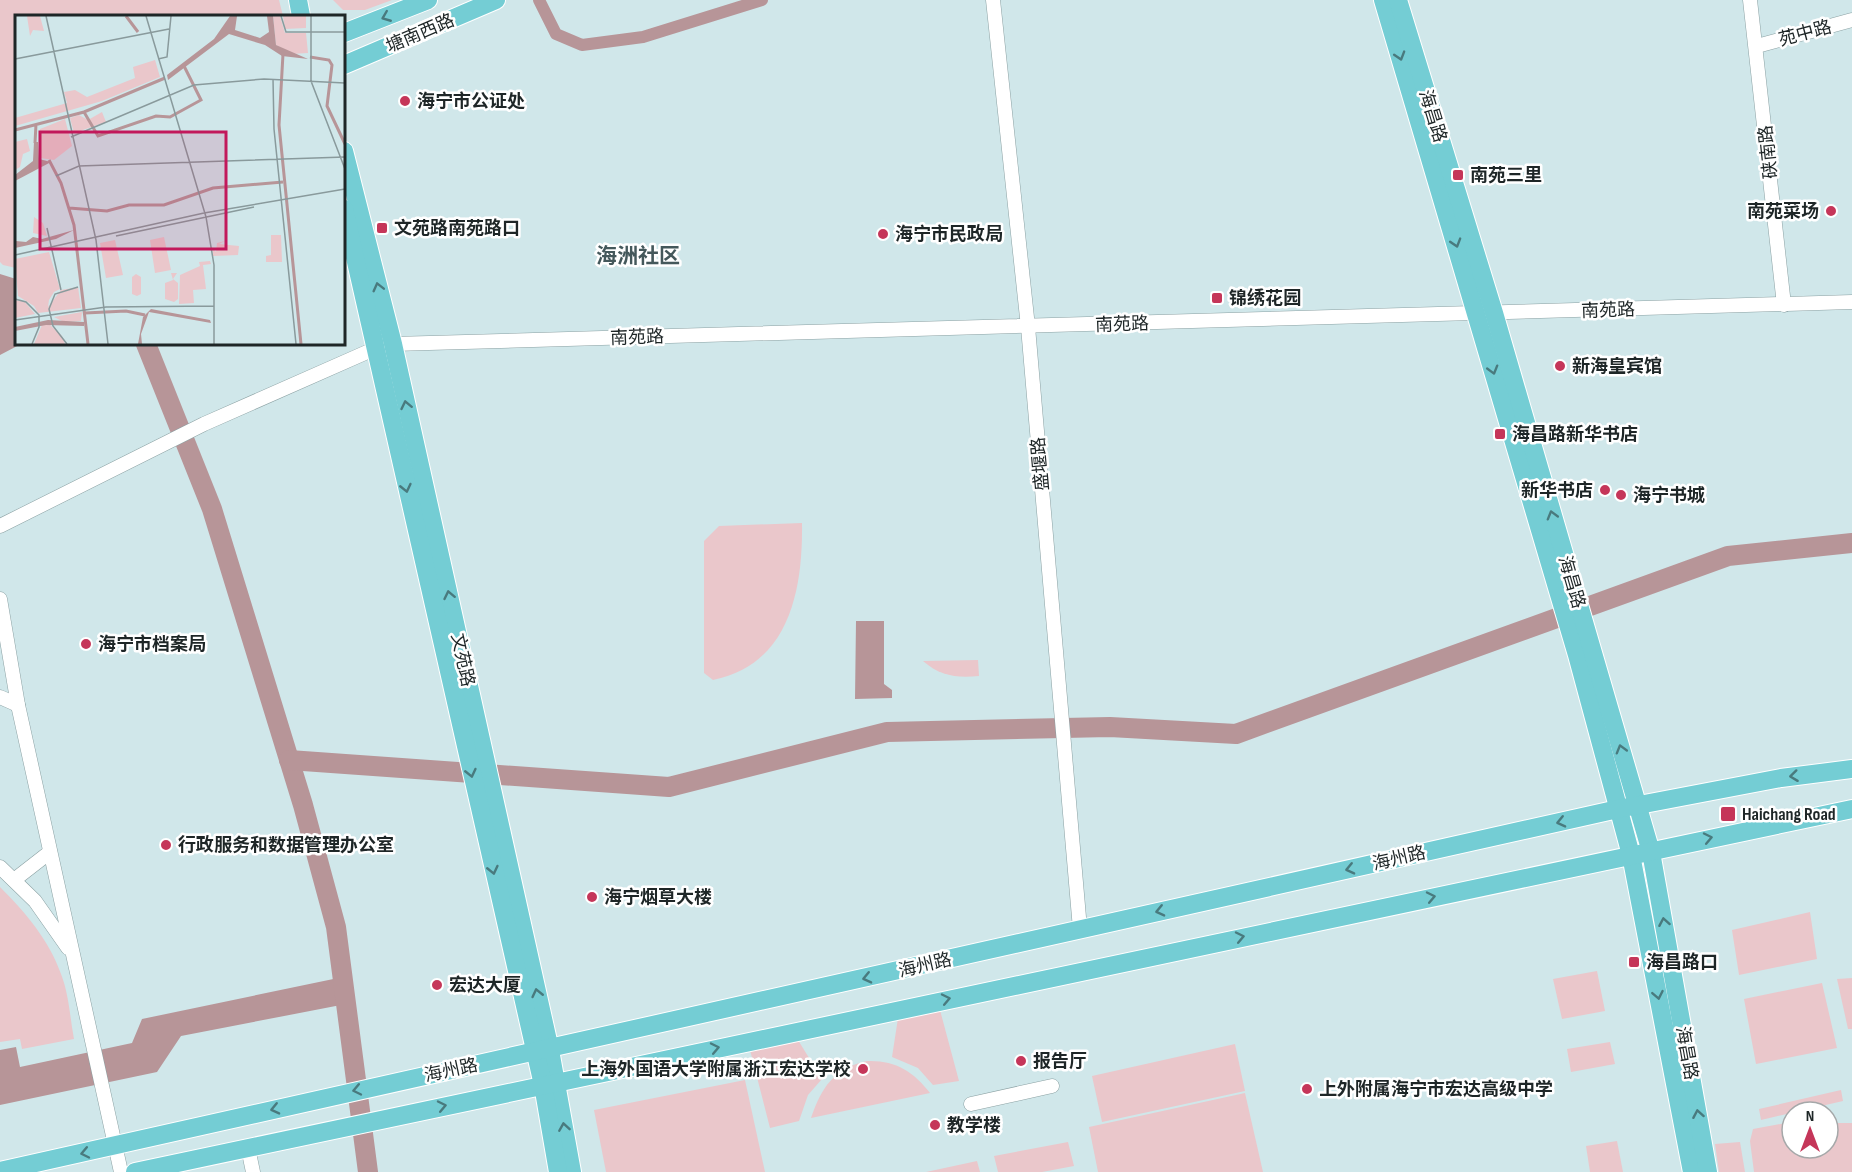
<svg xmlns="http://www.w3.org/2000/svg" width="1852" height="1172" font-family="'Sofia Sans Condensed','Noto Sans SC',sans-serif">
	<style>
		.green { fill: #eac7cb }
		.water { fill: #b79598 }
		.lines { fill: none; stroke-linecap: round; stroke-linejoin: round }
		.canal { stroke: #b79598; stroke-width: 12 }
		.river { stroke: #b79598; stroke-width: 20 }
		.minor-casing { stroke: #8ba1a3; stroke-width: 15 }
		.major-casing { stroke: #fff; stroke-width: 20 }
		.minor { stroke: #fff; stroke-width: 14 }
		.major { stroke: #74cdd4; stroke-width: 18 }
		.oneway { stroke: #497a7e }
		.poi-dot { fill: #c53659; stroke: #fff; stroke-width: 2 }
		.labels { text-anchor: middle; stroke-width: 5; stroke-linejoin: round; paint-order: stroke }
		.street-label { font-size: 18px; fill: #1e2627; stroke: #fff }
		.poi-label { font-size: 18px; font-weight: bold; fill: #1e2627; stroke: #fff; text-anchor: start }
		.quarter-label { font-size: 21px; font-weight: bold; fill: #44585b; stroke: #fff }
		.inset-river { fill: none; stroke: #b79598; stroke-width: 3 }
		.inset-road { fill: none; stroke: #899a9c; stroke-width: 1.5 }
		.view { fill: #c2185b; fill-opacity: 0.15; stroke: #c2185b; stroke-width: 3 }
		.inset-edge { fill: none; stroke: #1e2627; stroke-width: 3 }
	</style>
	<rect width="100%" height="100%" fill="#d0e7ea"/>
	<g class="green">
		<polygon points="0,0 279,0 283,16 16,16 16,268 3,265 0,262"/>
		<polygon points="333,0 392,0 365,10 343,10"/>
		<path d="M802,523C803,590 789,665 713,680L704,673V541L719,526Z"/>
		<path d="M978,660L979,676C956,678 940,676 923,661Z"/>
		<path d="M0,887C26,913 49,940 61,974C69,994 70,1018 74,1039L22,1049L20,1039L0,1042Z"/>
		<polygon points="1810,912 1817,959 1739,975 1732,930"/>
		<polygon points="1597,971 1605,1011 1562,1019 1553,979"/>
		<polygon points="1852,978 1852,1029 1848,1029 1837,979"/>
		<polygon points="1822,983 1837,1048 1756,1064 1744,999"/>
		<polygon points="940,1010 959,1081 933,1085 918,1068 892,1057 898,1018"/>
		<polygon points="798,1040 822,1079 808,1095 799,1121 770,1128 750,1050"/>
		<polygon points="1610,1042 1615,1064 1571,1072 1567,1049"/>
		<polygon points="1235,1044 1245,1091 1102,1122 1092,1076"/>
		<path d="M867,1061C895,1060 913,1071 930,1093L811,1118C821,1088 834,1068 867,1061Z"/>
		<polygon points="745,1080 765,1172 606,1172 594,1110"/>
		<polygon points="1841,1090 1843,1101 1761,1120 1759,1109"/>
		<polygon points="1245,1093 1263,1172 1098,1172 1089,1127"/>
		<polygon points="1786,1123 1792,1123 1792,1148 1828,1148 1828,1123 1852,1123 1852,1172 1754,1172 1750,1141 1753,1129"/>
		<polygon points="1617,1141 1623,1172 1590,1172 1586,1146"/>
		<polygon points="1068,1142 1074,1166 1042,1172 998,1172 994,1156"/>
		<polygon points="1740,1142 1745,1172 1719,1172 1715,1144"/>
		<polygon points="977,1161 980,1172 926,1172"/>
	</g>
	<g class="water">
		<polygon points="0,274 16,279 16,344 21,344 0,355"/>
		<polygon points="856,621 884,621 884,684 892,690 892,698 855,699"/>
		<polygon points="343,977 346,1004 181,1036 157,1072 0,1105 0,1050 16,1047 20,1067 132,1043 142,1019"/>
	</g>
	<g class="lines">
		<polyline class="canal" points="539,0 556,34 582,45 643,37 762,0"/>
		<g class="river">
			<polyline points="146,344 212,509 303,805 336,927 368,1172"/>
			<polyline points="289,760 669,787 887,732 1110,727 1236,734 1728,556 1852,543"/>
		</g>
		<g class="minor-casing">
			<g id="minor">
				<polyline points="993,0 1028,327 1080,929"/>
				<polyline points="1750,0 1784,305"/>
				<polyline points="1757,46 1852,20"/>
				<polyline points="0,526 204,424 374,349 393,344 1852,302"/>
				<polyline points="0,599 18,705 121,1172"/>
				<polyline points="0,697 18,705"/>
				<polyline points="0,867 35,901 68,948"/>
				<polyline points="14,880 50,852"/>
				<polyline points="971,1104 1052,1086"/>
				<polyline points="248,1148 253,1172"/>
			</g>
		</g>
		<g class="major-casing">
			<g id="major">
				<polyline points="298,0 301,16"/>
				<polyline points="1383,0 1577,655 1631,855 1692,1172"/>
				<polyline points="1398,0 1494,313 1651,852 1708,1172"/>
				<polyline points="344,33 428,0"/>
				<polyline points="344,65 496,0"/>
				<polyline points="344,151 393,344 550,1050 572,1172"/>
				<polyline points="344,209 543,1085 558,1172"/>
				<polyline points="0,1171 1618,809 1781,778 1852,769"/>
				<polyline points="135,1172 1852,809"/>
			</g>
		</g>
		<use href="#minor" class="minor"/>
		<use href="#major" class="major"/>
	</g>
	<defs><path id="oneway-chevron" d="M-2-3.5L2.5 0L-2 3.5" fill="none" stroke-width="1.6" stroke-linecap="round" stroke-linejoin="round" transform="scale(1.5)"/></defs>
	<g class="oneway">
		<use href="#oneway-chevron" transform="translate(386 17) rotate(158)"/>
		<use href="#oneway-chevron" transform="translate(1400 56) rotate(73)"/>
		<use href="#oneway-chevron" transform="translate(1456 243) rotate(73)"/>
		<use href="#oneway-chevron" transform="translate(378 287) rotate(-104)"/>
		<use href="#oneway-chevron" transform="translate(1493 370) rotate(74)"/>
		<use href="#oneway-chevron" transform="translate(406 405) rotate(-102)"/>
		<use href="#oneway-chevron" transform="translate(406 488) rotate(77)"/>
		<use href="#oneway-chevron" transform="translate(1552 515) rotate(-106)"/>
		<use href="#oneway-chevron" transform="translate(449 595) rotate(-102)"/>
		<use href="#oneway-chevron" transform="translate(1621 749) rotate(-106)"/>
		<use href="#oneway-chevron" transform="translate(471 773) rotate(77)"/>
		<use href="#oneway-chevron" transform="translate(1794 776) rotate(173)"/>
		<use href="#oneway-chevron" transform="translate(1561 822) rotate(167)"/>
		<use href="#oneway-chevron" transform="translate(1708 838) rotate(-12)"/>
		<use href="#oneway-chevron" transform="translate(1350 869) rotate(167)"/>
		<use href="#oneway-chevron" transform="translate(493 870) rotate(77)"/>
		<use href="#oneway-chevron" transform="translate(1431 897) rotate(-12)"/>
		<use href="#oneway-chevron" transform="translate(1160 911) rotate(167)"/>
		<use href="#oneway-chevron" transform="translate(1664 922) rotate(-100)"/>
		<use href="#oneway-chevron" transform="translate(1240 937) rotate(-12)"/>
		<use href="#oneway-chevron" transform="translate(867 978) rotate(167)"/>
		<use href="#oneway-chevron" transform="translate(537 993) rotate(-103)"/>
		<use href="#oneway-chevron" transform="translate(1658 995) rotate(79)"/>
		<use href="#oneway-chevron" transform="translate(946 999) rotate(-12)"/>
		<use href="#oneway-chevron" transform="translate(715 1048) rotate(-12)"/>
		<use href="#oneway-chevron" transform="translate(357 1090) rotate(168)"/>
		<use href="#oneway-chevron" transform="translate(442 1106) rotate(-12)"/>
		<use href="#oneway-chevron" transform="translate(275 1109) rotate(167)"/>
		<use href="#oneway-chevron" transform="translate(1698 1114) rotate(-100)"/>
		<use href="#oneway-chevron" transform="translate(564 1127) rotate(-99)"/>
		<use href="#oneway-chevron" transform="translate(85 1153) rotate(168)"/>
	</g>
	<g class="poi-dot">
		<circle cx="405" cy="101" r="6"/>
		<rect x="1452" y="169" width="12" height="12" rx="3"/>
		<circle cx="1831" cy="211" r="6"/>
		<rect x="376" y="222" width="12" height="12" rx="3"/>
		<circle cx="883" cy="234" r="6"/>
		<rect x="1211" y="292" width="12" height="12" rx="3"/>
		<circle cx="1560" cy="366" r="6"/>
		<rect x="1494" y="428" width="12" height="12" rx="3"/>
		<circle cx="1605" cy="490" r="6"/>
		<circle cx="1621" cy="495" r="6"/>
		<circle cx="86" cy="644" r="6"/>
		<rect x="1720" y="806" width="16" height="16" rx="3"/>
		<circle cx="166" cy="845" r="6"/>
		<circle cx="592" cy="897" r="6"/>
		<rect x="1628" y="956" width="12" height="12" rx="3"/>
		<circle cx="437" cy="985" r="6"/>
		<circle cx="1021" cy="1061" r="6"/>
		<circle cx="863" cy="1069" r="6"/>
		<circle cx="1307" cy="1089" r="6"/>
		<circle cx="935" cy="1125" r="6"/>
	</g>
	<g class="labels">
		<g class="street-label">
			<text transform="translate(420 33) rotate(-23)" y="6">塘南西路</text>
			<text transform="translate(1805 33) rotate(-15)" y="6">苑中路</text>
			<text transform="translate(1433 116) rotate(73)" y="6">海昌路</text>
			<text transform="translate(1768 152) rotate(-96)" y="6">硖南路</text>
			<text transform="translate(1608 310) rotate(-2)" y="6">南苑路</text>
			<text transform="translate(1122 324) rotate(-2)" y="6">南苑路</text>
			<text transform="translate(637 337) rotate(-2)" y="6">南苑路</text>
			<text transform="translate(1040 464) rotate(-95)" y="6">盛堰路</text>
			<text transform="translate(1572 582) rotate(74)" y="6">海昌路</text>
			<text transform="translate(463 660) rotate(78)" y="6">文苑路</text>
			<text transform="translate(1399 858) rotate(-13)" y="6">海州路</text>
			<text transform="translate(925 965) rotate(-13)" y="6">海州路</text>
			<text transform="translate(1687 1053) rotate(80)" y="6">海昌路</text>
			<text transform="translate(451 1070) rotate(-12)" y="6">海州路</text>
		</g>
		<g class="poi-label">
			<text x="417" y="107">海宁市公证处</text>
			<text x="1470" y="181">南苑三里</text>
			<text x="1819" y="217" text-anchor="end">南苑菜场</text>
			<text x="394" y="234">文苑路南苑路口</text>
			<text x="895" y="240">海宁市民政局</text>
			<text x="1229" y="304">锦绣花园</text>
			<text x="1572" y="372">新海皇宾馆</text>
			<text x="1512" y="440">海昌路新华书店</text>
			<text x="1593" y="496" text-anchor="end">新华书店</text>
			<text x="1633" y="501">海宁书城</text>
			<text x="98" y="650">海宁市档案局</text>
			<text x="1742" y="820">Haichang Road</text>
			<text x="178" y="851">行政服务和数据管理办公室</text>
			<text x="604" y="903">海宁烟草大楼</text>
			<text x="1646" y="968">海昌路口</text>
			<text x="449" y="991">宏达大厦</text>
			<text x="1033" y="1067">报告厅</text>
			<text x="851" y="1075" text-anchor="end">上海外国语大学附属浙江宏达学校</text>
			<text x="1319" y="1095">上外附属海宁市宏达高级中学</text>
			<text x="947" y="1131">教学楼</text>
		</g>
		<g class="quarter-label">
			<text x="638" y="263">海洲社区</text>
		</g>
	</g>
	<g transform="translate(15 15)">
		<rect width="330" height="330" fill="#d0e7ea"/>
		<path d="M12,1H25L29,16L18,15L15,21ZM258,1H265L270,18H291L293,38L277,39L261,30ZM268,1H291V13L270,14ZM140,45L145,62L87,86L0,111V103L52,88L49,77L60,75L72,82L120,63L118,52ZM87,97L91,107L59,118L55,103L64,100L73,105ZM50,104L57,131L39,145L25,143V114ZM12,124L15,136L8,139L5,152L0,155V127ZM19,202L28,208L32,221L18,218ZM256,220H266L267,247H251V241L256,240ZM149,222L156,255L140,258L135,225ZM100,225L108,260L91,263L85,228ZM210,226L204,229L224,231L223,240L198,241L197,232L201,237L202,228ZM34,237L45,274L39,277L34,285L33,292L46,275L63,272L66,293L23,298L19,291L3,281L0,244ZM195,246L196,249L188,250L191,274L178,275L179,288L164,289L165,260L185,251L184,247ZM156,258H162L158,264L163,268V284L159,287L150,284V268L158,265ZM121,259L126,262V279L122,281L117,279V262ZM0,285L10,287L20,299L0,303ZM67,297L66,306L49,307L39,302ZM34,309L47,321L50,329H19L27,310Z" fill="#eac7cb"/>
		<path d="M215,1H222L220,15L245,23L254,17L252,1H258L261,30L293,44L267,41L250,30L214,19L153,65L152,60L199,24ZM19,127H23L24,144L36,147L0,166V160L18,146ZM59,215L41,224L0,233L1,226L11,227L18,222L27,224ZM136,294L195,305L196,308L134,297L126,319L127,329H123L128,302ZM33,305L69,307V311L31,310L0,316V312Z" fill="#b79598"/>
		<path class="inset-river" d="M111,1L123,17M268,39L264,110L286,329M295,42L314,45L317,50L312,91L330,129M69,97L83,121L141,101L155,102L186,85L169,51M0,115L69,97L150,63M20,128L21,109M34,145L46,168L59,210L73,329M54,193L92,196L114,190H149L198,173L268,167M70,298L111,296L130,300"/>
		<path class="inset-road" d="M31,1L81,225L93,329M131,1L191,202L199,250V329M266,1L271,17H330M296,1V66L330,154M0,44L154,14M143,44L152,42L156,1M258,64L259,114L281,329M56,122L179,70L249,64L330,68M41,161L64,151L330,142M32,213L46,275M101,221L239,192M0,240L189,198L330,174M0,284L11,287L24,300V312L17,329M0,305L91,292L199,291M52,329L38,311L34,294L40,279L63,272"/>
		<path class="view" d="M25,117H211V234H25Z"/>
		<rect width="330" height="330" class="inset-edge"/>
	</g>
	<g transform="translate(1810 1130)"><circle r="28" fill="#ffffff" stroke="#a5a8a9" stroke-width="1.5"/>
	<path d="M0-4.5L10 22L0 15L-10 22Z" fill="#c53659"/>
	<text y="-9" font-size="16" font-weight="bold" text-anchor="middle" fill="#1e2627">N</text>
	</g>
</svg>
